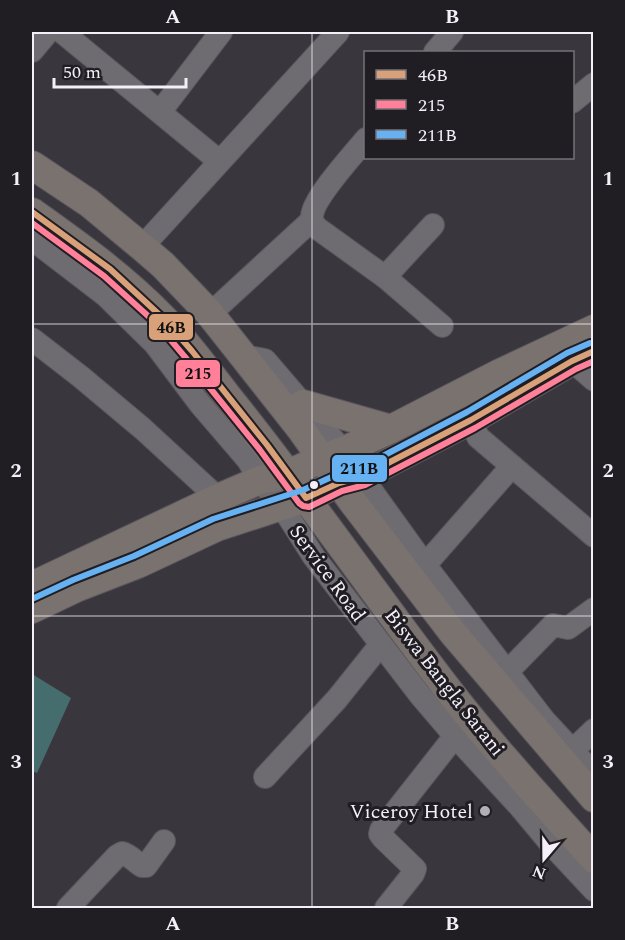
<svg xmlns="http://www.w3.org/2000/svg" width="625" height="940" font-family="Spectral,serif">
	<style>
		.water { fill: #466d6e }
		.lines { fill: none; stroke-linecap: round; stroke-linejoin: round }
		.minor-casing { stroke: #59555c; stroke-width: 24 }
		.major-casing { stroke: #59555c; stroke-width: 30 }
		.minor { stroke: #6e6b71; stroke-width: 22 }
		.major { stroke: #79726e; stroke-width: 28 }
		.bus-1-casing { stroke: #201d23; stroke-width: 10 }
		.bus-2-casing { stroke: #201d23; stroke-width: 10 }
		.bus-3-casing { stroke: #201d23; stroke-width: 10 }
		.bus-1 { stroke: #d9a179; stroke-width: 6 }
		.bus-2 { stroke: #ff8098; stroke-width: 6 }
		.bus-3 { stroke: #66b1f2; stroke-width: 6 }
		.grid { fill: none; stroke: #f4eff8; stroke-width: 1.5; stroke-opacity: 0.55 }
		.bus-dot { fill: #f4eff8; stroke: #201d23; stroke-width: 2 }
		.poi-dot { fill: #b3aeb7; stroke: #201d23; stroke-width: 2 }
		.labels { text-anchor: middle; stroke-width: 6; stroke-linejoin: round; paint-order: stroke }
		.street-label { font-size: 20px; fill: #f4eff8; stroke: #201d23 }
		.poi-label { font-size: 20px; fill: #f4eff8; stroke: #201d23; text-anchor: end }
		.line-badge { stroke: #201d23; stroke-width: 2 }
		.pale-badge-label { font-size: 16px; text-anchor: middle; font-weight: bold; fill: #111 }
		.neatline { fill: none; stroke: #f4eff8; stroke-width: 2 }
		.grid-label { font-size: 20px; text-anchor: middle; font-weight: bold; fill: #f4eff8 }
	</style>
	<rect width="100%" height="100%" fill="#3a363e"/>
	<polygon class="water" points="32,674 71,698 37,773 32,771"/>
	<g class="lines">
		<g class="minor-casing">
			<g id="minor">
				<polyline points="62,32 219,161"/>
				<polyline points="32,51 48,32"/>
				<polyline points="435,52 452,32"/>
				<polyline points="572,102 594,84"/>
				<polyline points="160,112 221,32"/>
				<path d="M366,139C353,155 313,198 312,216C311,221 314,224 317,228L385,277L442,326"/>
				<polyline points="32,239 105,295 155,344 200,404 248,460 260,480 281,505 314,557 420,695 455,736 521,808 551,844 594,890"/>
				<polyline points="142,247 338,32"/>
				<polyline points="385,277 433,225"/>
				<polyline points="210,314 312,220"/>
				<polyline points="32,339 81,377 143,429 218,498"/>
				<polyline points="243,356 265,360 343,451 425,565 544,720 594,774"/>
				<polyline points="572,361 594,380"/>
				<polyline points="471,420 478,437 594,536"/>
				<polyline points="425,565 512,466"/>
				<polyline points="507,672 553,625 568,628 594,609"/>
				<polyline points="572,751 594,730"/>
				<polyline points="265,777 337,699 381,644"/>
				<path d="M68,908L117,856L122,853C130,855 135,862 142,866H146L164,841"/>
				<polyline points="386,908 413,874 415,869 383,838 380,834 381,830 455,736"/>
			</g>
		</g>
		<g class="major-casing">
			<g id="major">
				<polyline points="32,165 89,203 142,247 163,265 210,314 300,428 352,501 453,633 594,798"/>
				<path d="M32,212C77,244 122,276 162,317C186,341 207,370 228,397C305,492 374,594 449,691C494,749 545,804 594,859"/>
				<polyline points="303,404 391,429"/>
				<polyline points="32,586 218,498 260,480 288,474 321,459 343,451 391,429 498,374 594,329"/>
				<polyline points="32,609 76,588 138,564 217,527 306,498 339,483 361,477 471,420 572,361 594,351"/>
			</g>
		</g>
		<use href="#minor" class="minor"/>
		<use href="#major" class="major"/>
		<g class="bus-1-casing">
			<polyline id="bus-1" points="32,212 110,269 164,319 192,351 267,445 306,498 339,483 361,477 471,420 572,361 594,351"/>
		</g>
		<g class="bus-2-casing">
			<polyline id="bus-2" points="32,223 104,276 158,325 185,357 260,450 299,503 303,506 309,507 342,491 365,485 475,428 576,369 594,361"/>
		</g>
		<g class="bus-3-casing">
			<polyline id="bus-3" points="32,599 73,580 134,556 213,519 303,490 336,475 358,469 467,412 567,353 590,343"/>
		</g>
		<use href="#bus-1" class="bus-1"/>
		<use href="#bus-2" class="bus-2"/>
		<use href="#bus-3" class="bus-3"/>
	</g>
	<path class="grid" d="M312,32V908M32,324H594M32,616H594"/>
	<circle class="bus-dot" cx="314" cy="485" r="5"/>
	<circle class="poi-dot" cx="485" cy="811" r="6"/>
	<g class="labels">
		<g class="street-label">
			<text transform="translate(328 573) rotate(54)" y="7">Service Road</text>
			<text transform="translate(445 682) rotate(52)" y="7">Biswa Bangla Sarani</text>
		</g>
		<g class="poi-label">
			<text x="473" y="818">Viceroy Hotel</text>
		</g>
	</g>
	<g class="line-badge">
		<rect x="148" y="313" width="46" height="28" rx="6" fill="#d9a179"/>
		<rect x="175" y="359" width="46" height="29" rx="6" fill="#ff8098"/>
		<rect x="331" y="454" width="57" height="29" rx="6" fill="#66b1f2"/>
	</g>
	<g class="pale-badge-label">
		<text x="171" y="333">46B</text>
		<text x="198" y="379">215</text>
		<text x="359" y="474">211B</text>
	</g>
	<rect width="625" height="940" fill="none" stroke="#201d23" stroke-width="66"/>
	<rect x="364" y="51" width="210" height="108" fill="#201d23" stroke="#757178" stroke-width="1.5"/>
	<rect x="376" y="70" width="30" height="9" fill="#d9a179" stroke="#757178" stroke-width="1.5"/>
	<text x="418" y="81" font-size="18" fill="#f4eff8">46B</text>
	<rect x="376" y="100" width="30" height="9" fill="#ff8098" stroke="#757178" stroke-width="1.5"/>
	<text x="418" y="111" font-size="18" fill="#f4eff8">215</text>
	<rect x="376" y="130" width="30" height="9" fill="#66b1f2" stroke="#757178" stroke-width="1.5"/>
	<text x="418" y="141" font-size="18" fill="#f4eff8">211B</text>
	<g transform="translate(544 859) rotate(200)" stroke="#201d23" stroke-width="4.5" paint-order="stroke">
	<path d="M0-4.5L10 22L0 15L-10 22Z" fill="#f4eff8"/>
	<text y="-9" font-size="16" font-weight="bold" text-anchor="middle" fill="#f4eff8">N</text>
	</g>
	<path d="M54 78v9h132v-9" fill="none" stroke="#f4eff8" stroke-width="3"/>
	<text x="63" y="78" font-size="18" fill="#f4eff8" stroke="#201d23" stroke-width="4.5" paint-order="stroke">50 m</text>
	<rect x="33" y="33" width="559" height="874" class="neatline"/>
	<g class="grid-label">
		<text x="173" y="23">A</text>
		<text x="452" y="23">B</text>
		<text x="16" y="185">1</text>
		<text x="608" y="185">1</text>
		<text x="16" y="477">2</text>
		<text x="608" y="477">2</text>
		<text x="16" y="768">3</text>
		<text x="608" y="768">3</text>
		<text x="173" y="930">A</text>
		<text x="452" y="930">B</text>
	</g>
</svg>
